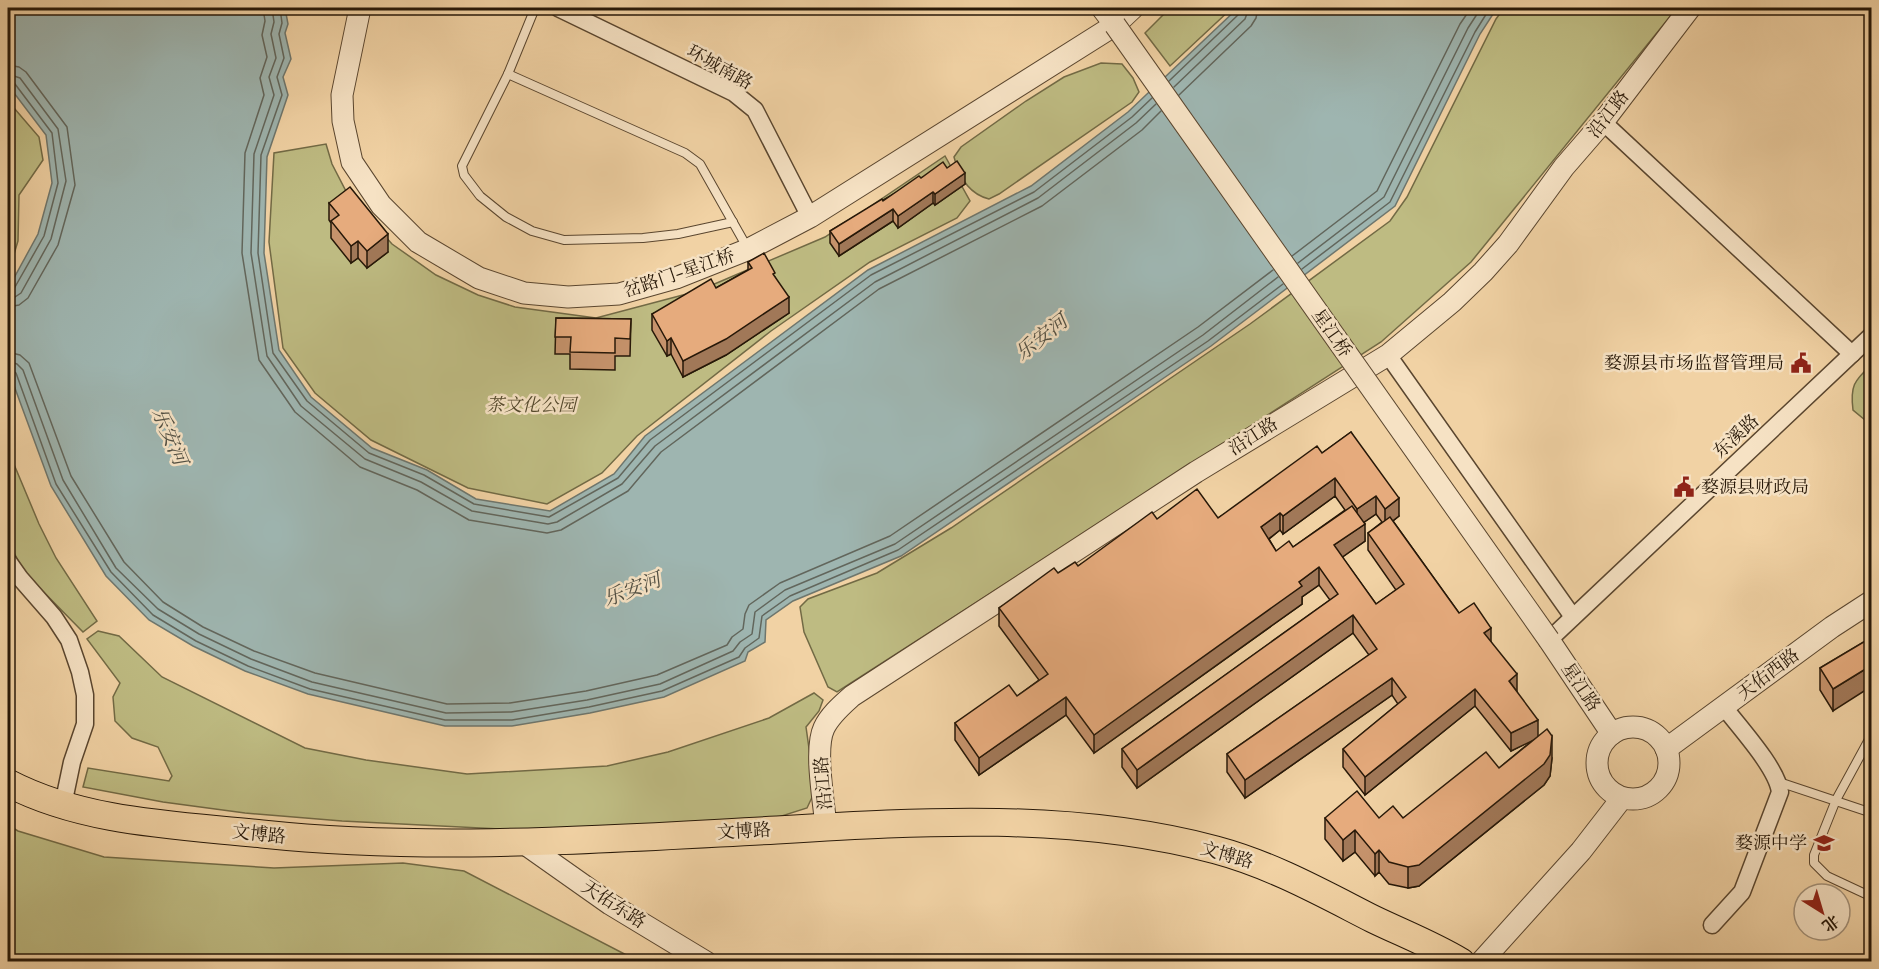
<svg xmlns="http://www.w3.org/2000/svg" width="1879" height="969" font-family="Cardo,'Noto Serif SC',serif">
	<style>
		.green { fill: #bebb82; stroke: #726a45; stroke-width: 1.5 }
		.water { fill: #9eb5b0; stroke: #6e766d; stroke-width: 1.5 }
		.lines { fill: none; stroke-linecap: round; stroke-linejoin: round }
		.shore { stroke: #62665c; stroke-width: 1.5 }
		.service-casing { stroke: #5a462f; stroke-width: 10 }
		.minor-casing { stroke: #5a462f; stroke-width: 19 }
		.tertiary-casing { stroke: #5a462f; stroke-width: 23 }
		.primary-casing { stroke: #271808; stroke-width: 29 }
		.service { stroke: #f6e2c4; stroke-width: 8 }
		.minor { stroke: #f6e2c4; stroke-width: 16 }
		.tertiary { stroke: #f6e2c4; stroke-width: 21 }
		.primary { stroke: #f1d2a4; stroke-width: 27 }
		.tertiary-bridge-casing { stroke: #5a462f; stroke-width: 23; stroke-linecap: butt }
		.tertiary-bridge { stroke: #f6e2c4; stroke-width: 21 }
		.wall { fill: #c6936c; stroke: #271808; stroke-width: 1.5; fill-rule: evenodd }
		.shaded-wall { fill: #a17858; stroke: #271808; stroke-width: 1.5 }
		.building { fill: #e6ab7d; stroke: #271808; stroke-width: 1.5 }
		.labels { text-anchor: middle; stroke-width: 5; stroke-linejoin: round; paint-order: stroke }
		.street-label { font-size: 18px; fill: #271808; stroke: #f6e2c4 }
		.poi-label { font-size: 18px; fill: #271808; stroke: #f6e2c4; text-anchor: end }
		.park-label { font-size: 18px; font-style: italic; fill: #54492d; stroke: #f6e2c4 }
		.water-label { font-size: 20px; font-style: italic; fill: #514f43; stroke: #f6e2c4 }
	</style>
	<rect width="100%" height="100%" fill="#f1d2a4"/>
	<filter id="stains"><feTurbulence type="fractalNoise" baseFrequency=".00333" numOctaves="4"/><feColorMatrix values="0 0 0 0 .2 0 0 0 0 .09 0 0 0 0 .02 0 0 0 .5 -.17"/></filter>
	<radialGradient id="worn" r=".72"><stop offset=".6" stop-color="#630" stop-opacity="0"/><stop offset="1" stop-color="#630" stop-opacity=".3"/></radialGradient>
	<g class="green">
		<polygon points="1170,8 1232,8 1170,66 1145,33"/>
		<polygon points="1504,8 1677,8 1471,262 1381,342 837,692 828,687 804,632 800,607 808,599 877,573 951,528 1250,324 1390,221 1407,197 1496,19"/>
		<path d="M1101,63L1122,64L1133,78L1139,92L1132,102L999,194L989,199C969,194 959,177 954,157L961,147L1026,101L1064,77Z"/>
		<polygon points="8,101 39,137 43,160 19,195 18,241 8,274"/>
		<polygon points="326,144 332,164 348,195 392,244 436,275 478,295 515,307 596,318 698,291 825,237 945,156 970,201 957,218 870,262 771,331 637,436 602,473 547,504 468,488 371,440 315,393 283,348 269,242 274,153"/>
		<path d="M1871,365V419L1865,420L1853,410C1850,386 1854,381 1871,365Z"/>
		<polygon points="8,450 39,524 56,558 97,621 83,632 23,571 8,540"/>
		<polygon points="98,631 119,636 162,677 305,748 366,760 467,774 607,766 668,752 769,718 814,693 823,700 819,711 806,727 815,791 807,808 753,825 558,832 342,821 245,813 163,802 83,787 88,768 169,781 172,776 158,747 132,738 115,721 113,697 120,683 87,639"/>
		<polygon points="8,825 18,831 104,857 274,868 403,863 464,871 638,961 8,961"/>
	</g>
	<polygon class="water" points="8,8 285,8 288,24 285,33 291,59 283,77 288,95 267,157 264,253 279,350 311,397 372,448 427,470 476,499 550,511 614,474 645,436 868,270 1031,186 1128,112 1238,8 1497,8 1480,34 1395,206 1211,346 901,556 793,601 766,620 765,642 748,652 745,661 664,697 590,713 512,726 445,726 308,694 245,671 193,646 149,620 106,576 51,486 9,372 8,361 8,289 38,234 52,183 46,135 11,89 8,68"/>
	<g class="lines">
		<g class="shore">
			<polyline points="263,8 265,21 262,35 267,57 260,78 264,95 245,153 242,253 259,360 295,412 360,467 417,490 469,520 547,533 561,530 628,491 661,452 879,289 1042,206 1142,130 1161,111"/>
			<polyline points="272,8 274,22 271,34 276,58 269,77 274,95 254,154 251,253 267,356 301,406 365,459 421,482 472,511 548,524 557,522 622,484 655,446 875,282 1038,198 1136,123 1156,104"/>
			<polyline points="280,8 282,23 279,34 284,58 277,77 282,95 261,155 258,253 273,353 307,401 369,453 424,475 474,504 549,517 618,478 650,440 871,275 1034,192 1132,117 1152,98"/>
			<polyline points="8,65 19,67 26,72 67,127 75,185 58,245 28,298 19,305 8,307"/>
			<polyline points="8,74 20,78 58,129 66,181 51,239 21,293 15,297 8,298"/>
			<polyline points="8,81 15,84 52,133 58,183 44,236 15,287 8,291"/>
			<polyline points="1169,81 1239,14 1241,8"/>
			<polyline points="1174,87 1245,19 1249,8"/>
			<polyline points="1179,95 1251,26 1256,18 1258,8"/>
			<polyline points="1292,256 1377,191 1460,24 1471,8"/>
			<polyline points="1298,263 1384,197 1468,28 1481,8"/>
			<polyline points="1302,269 1390,202 1475,32 1490,8"/>
			<polyline points="8,352 20,355 29,363 71,476 124,562 163,602 203,627 254,651 315,673 447,704 510,703 586,691 657,675 727,645 732,637 743,629 745,614 749,605 780,583 890,536 1198,327 1273,270"/>
			<polyline points="8,361 17,364 23,370 63,480 116,568 158,609 199,634 251,659 312,682 446,713 511,712 587,700 660,684 733,651 740,642 752,634 755,612 785,590 895,544 1203,335 1278,277"/>
			<polyline points="8,369 12,370 16,373 56,484 111,572 153,615 196,641 248,666 310,689 445,720 512,720 589,707 662,691 739,657 745,648 759,638 762,616 790,596 898,550 1208,341 1283,284"/>
		</g>
		<g class="service-casing">
			<g id="service">
				<polyline points="535,8 508,74 462,166 464,175 480,196 506,217 532,231 564,240 643,238 678,234 733,222"/>
				<polyline points="508,74 685,153 700,164 748,249"/>
				<polyline points="1872,734 1836,800 1814,855 1814,863 1827,876 1872,897"/>
				<polyline points="1779,782 1872,813"/>
			</g>
		</g>
		<g class="minor-casing">
			<g id="minor">
				<polyline points="558,8 734,93 755,110 810,217"/>
				<polyline points="1603,122 1852,354"/>
				<polyline points="1388,355 1573,617"/>
				<polyline points="8,561 20,578 54,617 69,640 80,672 85,695 85,724 72,762 63,805"/>
				<polyline points="1549,640 1872,335"/>
				<path d="M1712,925L1742,892L1780,792C1777,768 1740,728 1724,707"/>
			</g>
		</g>
		<g class="tertiary-casing">
			<g id="tertiary">
				<polyline points="360,8 342,95 343,121 352,162 381,205 418,242 479,278 524,293 568,297 619,294 676,278 749,249 810,217 1115,25 1133,8"/>
				<polyline points="1102,8 1115,25"/>
				<polyline points="1549,640 1612,734"/>
				<circle cx="1633" cy="763" r="36"/>
				<polyline points="1666,749 1832,627 1872,601"/>
				<path d="M826,827C824,802 814,749 824,728C830,715 842,705 852,696L1196,472L1388,355L1452,302L1483,272L1508,244L1564,167L1603,122L1690,8"/>
				<polyline points="525,844 610,904 706,962"/>
				<polyline points="1481,962 1581,851 1622,798"/>
			</g>
		</g>
		<g class="primary-casing">
			<path id="primary" d="M8,783C85,823 177,825 262,834C433,852 606,839 777,830C923,821 1074,812 1216,850C1272,865 1322,893 1373,919C1402,933 1433,945 1461,962"/>
		</g>
		<use href="#service" class="service"/>
		<use href="#minor" class="minor"/>
		<use href="#tertiary" class="tertiary"/>
		<use href="#primary" class="primary"/>
		<g class="tertiary-bridge-casing">
			<polyline id="tertiary-bridge" points="1115,25 1549,640"/>
		</g>
		<use href="#tertiary-bridge" class="tertiary-bridge"/>
	</g>
	<g class="wall">
		<polygon points="947,168 965,184 935,205 933,203 898,228 893,221 839,256 830,243 830,231 921,178"/>
		<polygon points="329,203 388,252 367,268 358,258 351,263 331,238 331,223 329,220"/>
		<polygon points="748,262 775,277 789,313 726,355 683,377 671,354 667,356 652,330 652,314 716,288 748,270"/>
		<polygon points="556,318 631,319 630,356 615,356 615,370 570,369 570,354 555,354"/>
		<path d="M1351,432L1399,516L1393,521L1459,613L1491,642L1517,692L1538,736L1552,758L1550,776L1544,785L1419,886L1408,888L1389,884L1379,872L1375,876L1355,852L1343,861L1325,839V818H1403L1499,768L1533,740L1511,751L1475,706L1365,795L1343,767V749L1398,704L1392,695L1245,798L1227,772V754L1369,655L1353,633L1137,788L1122,767V749L1330,600L1319,585L1302,597V604L1094,753L1066,715L979,775L955,740V723L1017,696L1039,680L999,626V608L1058,573L1078,566L1157,519L1218,518L1322,453ZM1335,496L1345,510L1293,547L1276,551L1269,539L1280,530L1283,534ZM1376,514L1382,522L1368,533V550L1396,590L1376,604L1342,557L1365,541L1364,522Z"/>
		<polygon points="1872,637 1833,711 1820,690 1820,668"/>
	</g>
	<g class="shaded-wall">
		<polygon points="965,173 965,184 935,205 935,194"/>
		<polygon points="933,192 933,203 898,228 898,216"/>
		<polygon points="893,209 893,221 839,256 839,244"/>
		<polygon points="388,234 388,252 367,268 367,251"/>
		<polygon points="358,241 358,258 351,263 351,246"/>
		<polygon points="789,297 789,313 726,355 683,377 683,361"/>
		<polygon points="671,338 671,354 667,356 667,341"/>
		<polygon points="1335,478 1335,496 1283,534 1283,516"/>
		<polygon points="1376,496 1376,514 1357,527 1357,509"/>
		<polygon points="1399,498 1399,516 1385,527 1385,509"/>
		<polygon points="1280,513 1280,530 1261,545 1261,527"/>
		<polygon points="1365,524 1365,541 1334,563 1334,545"/>
		<polygon points="1319,567 1319,585 1302,597 1302,604 1094,753 1094,735"/>
		<polygon points="1353,615 1353,633 1137,788 1137,770"/>
		<polygon points="1491,628 1491,646 1484,633"/>
		<polygon points="1872,665 1872,686 1833,711 1833,689"/>
		<polygon points="1517,674 1517,692 1509,681"/>
		<polygon points="1392,678 1392,695 1245,798 1245,780"/>
		<polygon points="1475,689 1475,706 1365,795 1365,777"/>
		<polygon points="1066,697 1066,715 979,775 979,758"/>
		<polygon points="1538,720 1538,738 1511,751 1511,733"/>
		<polygon points="1552,736 1552,758 1550,776 1544,785 1419,886 1408,888 1408,867"/>
		<polygon points="1355,830 1355,852 1343,861 1343,840"/>
		<polygon points="1379,850 1379,872 1375,876 1375,854"/>
	</g>
	<g class="building">
		<polygon points="957,161 965,173 935,194 933,192 898,216 893,209 839,244 830,231 882,199 883,201 919,176 921,178 943,162 947,168"/>
		<polygon points="350,187 388,234 367,251 358,241 351,246 331,221 339,215 329,203"/>
		<polygon points="764,253 775,273 773,274 789,297 726,339 683,361 671,338 667,341 652,314 711,279 716,288 752,268 748,262"/>
		<polygon points="556,318 631,319 630,339 615,338 615,353 570,352 571,337 555,337"/>
		<polygon points="1351,432 1399,498 1385,509 1376,496 1357,509 1335,478 1283,516 1280,513 1261,527 1276,551 1289,541 1293,547 1352,506 1365,524 1334,545 1376,604 1404,584 1368,533 1390,517 1459,613 1474,603 1491,628 1484,633 1517,674 1509,681 1538,720 1511,733 1475,689 1365,777 1343,749 1406,697 1392,678 1245,780 1227,754 1377,649 1353,615 1137,770 1122,749 1338,594 1319,567 1299,582 1302,586 1094,735 1066,697 979,758 955,723 1009,685 1017,696 1048,674 999,608 1054,568 1058,573 1075,562 1078,566 1152,512 1157,519 1197,489 1218,518 1317,446 1322,453"/>
		<polygon points="1872,637 1872,665 1833,689 1820,668"/>
		<polygon points="1547,729 1552,736 1550,755 1544,764 1419,865 1408,867 1389,862 1379,850 1375,854 1355,830 1343,840 1325,818 1357,791 1379,818 1393,806 1403,818 1486,752 1499,768"/>
	</g>
	<defs>
		<g id="civic-bare" transform="scale(1.62)"><path d="M-.6-6.5H3V-4.5H.6V-3L4-1V1h2V6H-6V1h2V-1L-.6-3ZM-1.2 2.5V6h2.4V2.5Z" fill="#8f2418" stroke="#f6e2c4" stroke-width="2.5" paint-order="stroke"/></g>
		<g id="school-bare" transform="scale(1.62)"><path d="M0-5L7-2L0 1L-7-2ZM-4 1L0 2.5L4 1V4Q0 6-4 4Z" fill="#8f2418" stroke="#f6e2c4" stroke-width="2.5" paint-order="stroke"/></g>
	</defs>
	<g fill-rule="evenodd">
		<use href="#civic-bare" x="1801" y="363"/>
		<use href="#civic-bare" x="1684" y="487"/>
		<use href="#school-bare" x="1824" y="843"/>
	</g>
	<g class="labels">
		<g class="street-label">
			<text transform="translate(720 67) rotate(29)" y="6">环城南路</text>
			<text transform="translate(1608 114) rotate(-52)" y="6">沿江路</text>
			<text transform="translate(679 273) rotate(-19)" y="6">岔路门-星江桥</text>
			<text transform="translate(1332 333) rotate(55)" y="6">星江桥</text>
			<text transform="translate(1253 436) rotate(-32)" y="6">沿江路</text>
			<text transform="translate(1736 436) rotate(-43)" y="6">东溪路</text>
			<text transform="translate(1768 674) rotate(-37)" y="6">天佑西路</text>
			<text transform="translate(1581 687) rotate(56)" y="6">星江路</text>
			<text transform="translate(823 783) rotate(-95)" y="6">沿江路</text>
			<text transform="translate(744 831) rotate(-3)" y="6">文博路</text>
			<text transform="translate(259 834) rotate(6)" y="6">文博路</text>
			<text transform="translate(1227 855) rotate(16)" y="6">文博路</text>
			<text transform="translate(614 904) rotate(33)" y="6">天佑东路</text>
		</g>
		<g class="poi-label">
			<text x="1784" y="369">婺源县市场监督管理局</text>
			<text x="1701" y="493" text-anchor="start">婺源县财政局</text>
			<text x="1807" y="849">婺源中学</text>
		</g>
		<g class="park-label">
			<text x="531" y="411">茶文化公园</text>
		</g>
		<g class="water-label">
			<text transform="translate(1041 337) rotate(-38)" y="7">乐安河</text>
			<text transform="translate(170 436) rotate(67)" y="7">乐安河</text>
			<text transform="translate(632 589) rotate(-21)" y="7">乐安河</text>
		</g>
	</g>
	<rect width="1879" height="969" fill="none" stroke="#f1d2a4" stroke-width="30"/>
	<rect x="9" y="9" width="1861" height="951" fill="none" stroke="#271808" stroke-width="3"/>
	<rect x="15" y="15" width="1849" height="939" fill="none" stroke="#271808" stroke-width="1.5"/>
	<g transform="translate(1822 912) rotate(143)"><circle r="28" fill="#f6e2c4" stroke="#a39179" stroke-width="1.5"/>
	<path d="M0-4.5L10 22L0 15L-10 22Z" fill="#8f2418"/>
	<text y="-9" font-size="16" font-weight="bold" text-anchor="middle" fill="#271808">北</text>
	</g>
	<rect width="100%" height="100%" filter="url(#stains)"/>
	<rect width="100%" height="100%" fill="url(#worn)"/>
</svg>
